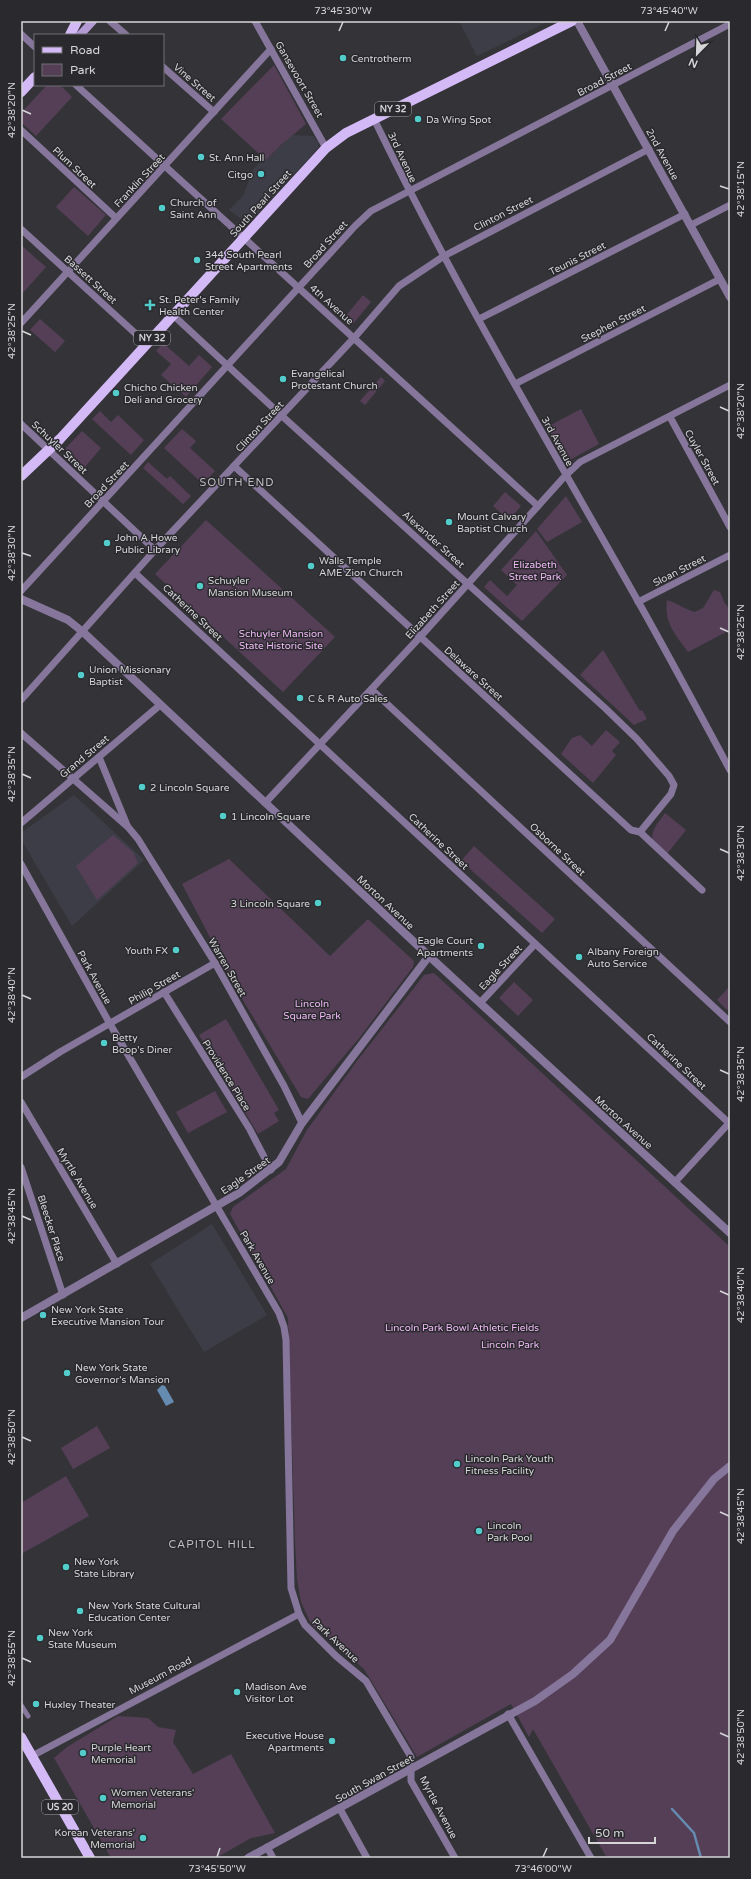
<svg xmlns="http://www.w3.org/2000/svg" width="751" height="1879" font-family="'Varela Round',sans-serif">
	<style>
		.built { fill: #3d3d47 }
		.green { fill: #553f57 }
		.water { fill: #668bb1 }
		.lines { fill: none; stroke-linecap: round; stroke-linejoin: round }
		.stream { stroke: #668bb1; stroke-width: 2.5 }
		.pedestrian { stroke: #86769b; stroke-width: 5 }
		.minor { stroke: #86769b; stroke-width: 7 }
		.tertiary { stroke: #86769b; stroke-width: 8 }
		.secondary { stroke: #b49ad5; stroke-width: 8 }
		.primary { stroke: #d4b9f7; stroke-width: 10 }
		.ticks { fill: none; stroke: #d6d6d9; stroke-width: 1.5 }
		.poi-dot { fill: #53cdcb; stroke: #2a2a2e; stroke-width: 1.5 }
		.labels { text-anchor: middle; stroke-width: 3; stroke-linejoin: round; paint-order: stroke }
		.shield { fill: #2a2a2e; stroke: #a2a2a6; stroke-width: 1 }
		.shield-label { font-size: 9px; font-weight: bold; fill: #d6d6d9 }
		.poi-label { font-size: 10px; fill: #d6d6d9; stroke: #2a2a2e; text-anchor: start }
		.street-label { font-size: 10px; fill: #d6d6d9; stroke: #2a2a2e }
		.park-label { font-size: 10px; fill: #f0b9f6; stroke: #2a2a2e }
		.neighbourhood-label { font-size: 11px; letter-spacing: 1px; fill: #bfbfc4; stroke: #2a2a2e }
		.neatline { fill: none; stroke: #d6d6d9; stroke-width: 1.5 }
		.ticks-label { font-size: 10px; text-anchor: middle; fill: #d6d6d9 }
	</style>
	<rect width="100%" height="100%" fill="#343438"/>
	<g class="built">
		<polygon points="459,21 549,21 477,56"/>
		<polygon points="292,135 313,136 318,142 319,147 248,224 229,210 243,196 249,181 247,176 263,159 266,160"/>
		<polygon points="74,795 144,860 72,926 21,839 21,833"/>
		<polygon points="212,1224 267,1315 204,1352 150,1264"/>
	</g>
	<g class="green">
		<polygon points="274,65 306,124 281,145 266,160 221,119"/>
		<polygon points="47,85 60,85 72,97 36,136 21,122 21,113"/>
		<polygon points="74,187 106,215 88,236 56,207"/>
		<polygon points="21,245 46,267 21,295"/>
		<polygon points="363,295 371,302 353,324 345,317"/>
		<polygon points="40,319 65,341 55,352 30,330"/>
		<polygon points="163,343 189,366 199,355 212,367 186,397 161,375 171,364 156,351"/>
		<polygon points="381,377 385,381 365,405 360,401"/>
		<polygon points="581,409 599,444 566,462 547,427"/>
		<polygon points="100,411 111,422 118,415 144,440 131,455 92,419"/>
		<polygon points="182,429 196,441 190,448 215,471 203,484 164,448"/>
		<polygon points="82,431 101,448 85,467 65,449"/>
		<polygon points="148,462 167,479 170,476 191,496 183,504 143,468"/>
		<polygon points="505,492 521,506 509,520 493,506"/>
		<polygon points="566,496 582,522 547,542 537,529"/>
		<polygon points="206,520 335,637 283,692 155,574"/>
		<polygon points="536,531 567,575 522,621 484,587 490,580 507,596 517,585 501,570"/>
		<path d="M714,590L720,592L724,602L730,610V630L688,652C675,634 664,623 667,600C677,603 684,609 695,612L703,608Z"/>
		<polygon points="603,650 640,711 642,710 647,719 634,725 580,675"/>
		<polygon points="606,730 620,742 612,751 616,755 593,783 561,754 572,738 580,735 592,746"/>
		<path d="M665,813L686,830L667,854L652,839C652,828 659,822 665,813Z"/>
		<polygon points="113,835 133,852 138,863 97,900 76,866"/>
		<polygon points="474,846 555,919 542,933 461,861"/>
		<polygon points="229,859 330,956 368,919 414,961 413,967 360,1037 308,1099 301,1097 244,1002 182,884"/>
		<polygon points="434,973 730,1247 730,1858 607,1858 533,1729 529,1737 511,1704 417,1757 364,1669 311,1624 301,1602 297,1579 295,1541 288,1318 230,1214 233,1207 286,1169 307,1130 357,1061 424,975"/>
		<polygon points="514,982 533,1000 518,1016 499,998"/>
		<polygon points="730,986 730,1007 727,1010 717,1000"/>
		<polygon points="226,1019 279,1110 274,1113 279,1121 258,1134 199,1035"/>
		<polygon points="215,1091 227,1112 188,1133 176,1112"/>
		<polygon points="97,1426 110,1448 73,1469 61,1448"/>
		<polygon points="66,1476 89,1516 21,1554 21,1503"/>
		<polygon points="118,1716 148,1718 158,1727 176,1730 173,1742 193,1774 231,1754 275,1833 251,1838 216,1858 111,1858 54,1758 67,1747"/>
	</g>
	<polygon class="water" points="162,1385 165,1386 174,1402 166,1406 157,1390"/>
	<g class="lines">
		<polyline class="stream" points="672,1809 694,1833 701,1858"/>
		<polyline class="pedestrian" points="21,1705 28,1716"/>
		<g class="minor">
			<polyline points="110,21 126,35"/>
			<polyline points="255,21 326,148"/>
			<polyline points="21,34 35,47"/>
			<polyline points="163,67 214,112"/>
			<polyline points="76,85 538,506"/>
			<path d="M374,119C454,285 549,443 639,603C670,658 700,714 730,770"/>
			<polyline points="21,130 116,218"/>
			<polyline points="691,225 730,205"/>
			<polyline points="21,229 147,344"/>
			<polyline points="173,315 282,416 605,708 637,739 669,776 674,785 671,794 640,832"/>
			<polyline points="479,319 685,214"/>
			<polyline points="21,323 271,49"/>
			<polyline points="515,384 720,279"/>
			<polyline points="670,417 730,527"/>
			<polyline points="21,424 155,550"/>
			<polyline points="234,466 631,830 640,832 702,890"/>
			<polyline points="135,573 730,1124"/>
			<polyline points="21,591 355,226 371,211 730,24"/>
			<polyline points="638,602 730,555"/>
			<polyline points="372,690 730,1022"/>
			<polyline points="21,700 155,550 354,338 399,286 444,256 649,149"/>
			<polyline points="21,733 128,827 138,839 215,963 284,1086 302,1123"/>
			<polyline points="99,757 127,825"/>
			<polyline points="265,803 420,637 565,476 580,462 730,385"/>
			<polyline points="21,823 160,705"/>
			<polyline points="21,864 110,1024 279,1313 284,1327 286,1340 291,1588 299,1614 305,1625 336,1656 366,1681 411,1757 411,1781 455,1858"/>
			<polyline points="164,992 249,1128 271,1170"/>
			<polyline points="480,1003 535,944"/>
			<polyline points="21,1077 60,1052 215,963"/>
			<polyline points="21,1102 117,1264"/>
			<polyline points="21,1167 63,1295"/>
			<polyline points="675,1182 730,1122"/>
			<polyline points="508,1714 591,1858"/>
			<polyline points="32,1756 299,1614"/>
			<polyline points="340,1809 367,1858"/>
			<polyline points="267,1847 273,1858"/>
		</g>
		<g class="tertiary">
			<polyline points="577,21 730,297"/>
			<polyline points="21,599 68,620 83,632 429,956 730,1233"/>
			<polyline points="21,1318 239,1193 279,1162 302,1123 429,956"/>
			<polyline points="248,1858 535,1701 573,1674 610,1640 673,1531 714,1479 730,1466"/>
		</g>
		<polyline class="secondary" points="80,35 93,21"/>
		<g class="primary">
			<polyline points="70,35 77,21"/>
			<polyline points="21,92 35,77"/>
			<polyline points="21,476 60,439 326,148 346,133 572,21"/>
			<polyline points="21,1737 90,1858"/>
		</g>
	</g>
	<path class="ticks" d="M339,31L343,22M665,31L669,22M22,110L31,114M720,186L729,189M22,331L31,335M720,407L729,411M22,553L31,556M720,628L729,632M22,774L31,778M720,849L729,853M22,995L31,999M720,1070L729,1074M22,1216L31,1220M720,1291L729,1295M22,1437L31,1441M720,1512L729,1516M22,1658L31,1662M720,1733L729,1737M217,1857L220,1848M543,1857L547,1848"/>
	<g class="poi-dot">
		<circle cx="343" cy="58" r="4"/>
		<circle cx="418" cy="119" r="4"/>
		<circle cx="201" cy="157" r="4"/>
		<circle cx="261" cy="174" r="4"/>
		<circle cx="162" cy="208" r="4"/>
		<circle cx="197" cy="260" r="4"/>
		<path d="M148 299h4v4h4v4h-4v4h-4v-4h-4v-4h4z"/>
		<circle cx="283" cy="379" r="4"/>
		<circle cx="116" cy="393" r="4"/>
		<circle cx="449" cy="522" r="4"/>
		<circle cx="107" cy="543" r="4"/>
		<circle cx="311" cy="566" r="4"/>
		<circle cx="200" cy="586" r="4"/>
		<circle cx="81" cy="675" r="4"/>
		<circle cx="300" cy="698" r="4"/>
		<circle cx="142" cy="787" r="4"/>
		<circle cx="223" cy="816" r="4"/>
		<circle cx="318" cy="903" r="4"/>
		<circle cx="481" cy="946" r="4"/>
		<circle cx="176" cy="950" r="4"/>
		<circle cx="579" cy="957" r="4"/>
		<circle cx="104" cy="1043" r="4"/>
		<circle cx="43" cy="1315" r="4"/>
		<circle cx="67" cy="1373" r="4"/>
		<circle cx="457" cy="1464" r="4"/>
		<circle cx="479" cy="1531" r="4"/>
		<circle cx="66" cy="1567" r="4"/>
		<circle cx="80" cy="1611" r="4"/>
		<circle cx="40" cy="1638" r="4"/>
		<circle cx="237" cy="1692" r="4"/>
		<circle cx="36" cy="1704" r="4"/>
		<circle cx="332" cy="1741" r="4"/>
		<circle cx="83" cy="1753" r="4"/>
		<circle cx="103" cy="1798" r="4"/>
		<circle cx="143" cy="1838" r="4"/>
	</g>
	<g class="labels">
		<g class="shield">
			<rect x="375" y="102" width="36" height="14" rx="3"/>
			<rect x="134" y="331" width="36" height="14" rx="3"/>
			<rect x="42" y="1800" width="36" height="14" rx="3"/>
		</g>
		<g class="shield-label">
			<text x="393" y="112">NY 32</text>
			<text x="152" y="341">NY 32</text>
			<text x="60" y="1810">US 20</text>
		</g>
		<g class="poi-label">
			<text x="351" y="62">Centrotherm</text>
			<text x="426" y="123">Da Wing Spot</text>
			<text x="209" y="161">St. Ann Hall</text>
			<text x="253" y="178" text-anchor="end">Citgo</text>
			<text x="170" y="206">Church of<tspan x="170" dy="12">Saint Ann</tspan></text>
			<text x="205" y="258">344 South Pearl<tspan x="205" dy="12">Street Apartments</tspan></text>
			<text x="159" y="303">St. Peter's Family<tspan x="159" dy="12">Health Center</tspan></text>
			<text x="291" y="377">Evangelical<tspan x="291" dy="12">Protestant Church</tspan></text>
			<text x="124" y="391">Chicho Chicken<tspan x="124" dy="12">Deli and Grocery</tspan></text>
			<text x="457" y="520">Mount Calvary<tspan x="457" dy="12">Baptist Church</tspan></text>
			<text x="115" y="541">John A Howe<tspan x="115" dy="12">Public Library</tspan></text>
			<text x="319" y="564">Walls Temple<tspan x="319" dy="12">AME Zion Church</tspan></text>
			<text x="208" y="584">Schuyler<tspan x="208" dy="12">Mansion Museum</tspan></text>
			<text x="89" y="673">Union Missionary<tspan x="89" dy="12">Baptist</tspan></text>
			<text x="308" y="702">C &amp; R Auto Sales</text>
			<text x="150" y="791">2 Lincoln Square</text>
			<text x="231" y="820">1 Lincoln Square</text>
			<text x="310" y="907" text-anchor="end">3 Lincoln Square</text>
			<text x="473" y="944" text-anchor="end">Eagle Court<tspan x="473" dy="12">Apartments</tspan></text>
			<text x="168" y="954" text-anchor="end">Youth FX</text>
			<text x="587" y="955">Albany Foreign<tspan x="587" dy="12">Auto Service</tspan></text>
			<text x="112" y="1041">Betty<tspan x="112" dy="12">Boop's Diner</tspan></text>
			<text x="51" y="1313">New York State<tspan x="51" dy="12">Executive Mansion Tour</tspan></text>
			<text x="75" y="1371">New York State<tspan x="75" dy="12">Governor's Mansion</tspan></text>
			<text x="465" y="1462">Lincoln Park Youth<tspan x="465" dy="12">Fitness Facility</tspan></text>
			<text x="487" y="1529">Lincoln<tspan x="487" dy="12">Park Pool</tspan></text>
			<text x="74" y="1565">New York<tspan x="74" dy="12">State Library</tspan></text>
			<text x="88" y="1609">New York State Cultural<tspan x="88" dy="12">Education Center</tspan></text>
			<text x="48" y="1636">New York<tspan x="48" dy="12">State Museum</tspan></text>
			<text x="245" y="1690">Madison Ave<tspan x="245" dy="12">Visitor Lot</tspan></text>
			<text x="44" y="1708">Huxley Theater</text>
			<text x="324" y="1739" text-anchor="end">Executive House<tspan x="324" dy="12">Apartments</tspan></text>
			<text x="91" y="1751">Purple Heart<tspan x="91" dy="12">Memorial</tspan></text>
			<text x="111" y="1796">Women Veterans'<tspan x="111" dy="12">Memorial</tspan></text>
			<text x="135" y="1836" text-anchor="end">Korean Veterans'<tspan x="135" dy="12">Memorial</tspan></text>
		</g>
		<g class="street-label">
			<text transform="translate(300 79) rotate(60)" y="4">Gansevoort Street</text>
			<text transform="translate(604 79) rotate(-28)" y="4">Broad Street</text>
			<text transform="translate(195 82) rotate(41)" y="4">Vine Street</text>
			<text transform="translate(663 154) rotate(61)" y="4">2nd Avenue</text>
			<text transform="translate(403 157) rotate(65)" y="4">3rd Avenue</text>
			<text transform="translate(75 167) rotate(43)" y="4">Plum Street</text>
			<text transform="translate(139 180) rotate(-47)" y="4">Franklin Street</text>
			<text transform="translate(260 203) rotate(-48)" y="4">South Pearl Street</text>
			<text transform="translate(503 213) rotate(-27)" y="4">Clinton Street</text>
			<text transform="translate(325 244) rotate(-48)" y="4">Broad Street</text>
			<text transform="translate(577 258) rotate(-27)" y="4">Teunis Street</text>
			<text transform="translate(91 279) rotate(42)" y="4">Bassett Street</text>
			<text transform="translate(332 304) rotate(42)" y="4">4th Avenue</text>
			<text transform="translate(613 323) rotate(-27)" y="4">Stephen Street</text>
			<text transform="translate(259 426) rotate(-47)" y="4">Clinton Street</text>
			<text transform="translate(558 441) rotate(61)" y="4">3rd Avenue</text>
			<text transform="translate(60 447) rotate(43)" y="4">Schuyler Street</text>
			<text transform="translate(703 457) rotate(61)" y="4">Cuyler Street</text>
			<text transform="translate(106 484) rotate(-47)" y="4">Broad Street</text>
			<text transform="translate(434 539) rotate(42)" y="4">Alexander Street</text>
			<text transform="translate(679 570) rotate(-27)" y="4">Sloan Street</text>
			<text transform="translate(432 609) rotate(-48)" y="4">Elizabeth Street</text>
			<text transform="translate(193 612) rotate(43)" y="4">Catherine Street</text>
			<text transform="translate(474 673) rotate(42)" y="4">Delaware Street</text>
			<text transform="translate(84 756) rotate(-40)" y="4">Grand Street</text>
			<text transform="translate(439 841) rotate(43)" y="4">Catherine Street</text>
			<text transform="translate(558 849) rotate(43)" y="4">Osborne Street</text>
			<text transform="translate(386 902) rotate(43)" y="4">Morton Avenue</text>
			<text transform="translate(228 967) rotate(60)" y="4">Warren Street</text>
			<text transform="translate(500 967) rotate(-47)" y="4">Eagle Street</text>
			<text transform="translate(95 977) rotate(61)" y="4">Park Avenue</text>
			<text transform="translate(154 987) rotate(-30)" y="4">Philip Street</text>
			<text transform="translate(677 1061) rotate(43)" y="4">Catherine Street</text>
			<text transform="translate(227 1075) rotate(58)" y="4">Providence Place</text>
			<text transform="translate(624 1122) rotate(42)" y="4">Morton Avenue</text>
			<text transform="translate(245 1175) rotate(-35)" y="4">Eagle Street</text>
			<text transform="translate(78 1178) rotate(59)" y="4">Myrtle Avenue</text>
			<text transform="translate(52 1228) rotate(72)" y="4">Bleecker Place</text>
			<text transform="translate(258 1257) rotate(60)" y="4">Park Avenue</text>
			<text transform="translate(336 1640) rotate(43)" y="4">Park Avenue</text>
			<text transform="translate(160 1675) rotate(-28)" y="4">Museum Road</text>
			<text transform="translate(374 1778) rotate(-29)" y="4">South Swan Street</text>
			<text transform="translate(439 1807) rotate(62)" y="4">Myrtle Avenue</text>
		</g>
		<g class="park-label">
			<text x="535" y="568">Elizabeth<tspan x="535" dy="12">Street Park</tspan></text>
			<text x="281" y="637">Schuyler Mansion<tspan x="281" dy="12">State Historic Site</tspan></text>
			<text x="312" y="1007">Lincoln<tspan x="312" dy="12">Square Park</tspan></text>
			<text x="462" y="1331">Lincoln Park Bowl Athletic Fields</text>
			<text x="510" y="1348">Lincoln Park</text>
		</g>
		<g class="neighbourhood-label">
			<text x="237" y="486">SOUTH END</text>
			<text x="212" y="1548">CAPITOL HILL</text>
		</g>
	</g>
	<rect width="751" height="1879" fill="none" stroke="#2a2a2e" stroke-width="44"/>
	<rect x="34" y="34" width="130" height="52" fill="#2a2a2e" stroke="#6f6f72"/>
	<rect x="42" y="47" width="20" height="6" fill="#d4b9f7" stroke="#6f6f72"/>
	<text x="70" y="54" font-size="12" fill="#d6d6d9">Road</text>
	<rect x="42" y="64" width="20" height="12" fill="#553f57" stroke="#6f6f72"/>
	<text x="70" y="74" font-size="12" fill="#d6d6d9">Park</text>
	<g transform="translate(697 54) rotate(203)" stroke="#2a2a2e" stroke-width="3" paint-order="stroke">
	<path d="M0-3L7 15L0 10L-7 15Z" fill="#d6d6d9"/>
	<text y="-6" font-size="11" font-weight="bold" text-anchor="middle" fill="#d6d6d9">N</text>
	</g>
	<path d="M589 1837v6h66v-6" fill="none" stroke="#d6d6d9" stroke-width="2"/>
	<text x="595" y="1837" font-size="12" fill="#d6d6d9" stroke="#2a2a2e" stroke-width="3" paint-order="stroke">50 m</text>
	<rect x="22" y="22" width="707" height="1835" class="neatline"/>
	<g class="ticks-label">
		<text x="343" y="14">73°45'30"W</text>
		<text x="669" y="14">73°45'40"W</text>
		<text transform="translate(11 110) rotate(-90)" y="4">42°38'20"N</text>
		<text transform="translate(740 189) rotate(-90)" y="4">42°38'15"N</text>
		<text transform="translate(11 331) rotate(-90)" y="4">42°38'25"N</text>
		<text transform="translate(740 411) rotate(-90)" y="4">42°38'20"N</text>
		<text transform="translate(11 553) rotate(-90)" y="4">42°38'30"N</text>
		<text transform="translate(740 632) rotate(-90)" y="4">42°38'25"N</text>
		<text transform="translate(11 774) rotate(-90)" y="4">42°38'35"N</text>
		<text transform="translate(740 853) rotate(-90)" y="4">42°38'30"N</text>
		<text transform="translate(11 995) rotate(-90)" y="4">42°38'40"N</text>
		<text transform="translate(740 1074) rotate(-90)" y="4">42°38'35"N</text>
		<text transform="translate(11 1216) rotate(-90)" y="4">42°38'45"N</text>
		<text transform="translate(740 1295) rotate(-90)" y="4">42°38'40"N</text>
		<text transform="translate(11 1437) rotate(-90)" y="4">42°38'50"N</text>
		<text transform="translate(740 1516) rotate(-90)" y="4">42°38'45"N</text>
		<text transform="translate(11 1658) rotate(-90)" y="4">42°38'55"N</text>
		<text transform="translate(740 1737) rotate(-90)" y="4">42°38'50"N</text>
		<text x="217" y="1872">73°45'50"W</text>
		<text x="543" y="1872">73°46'00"W</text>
	</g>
</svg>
